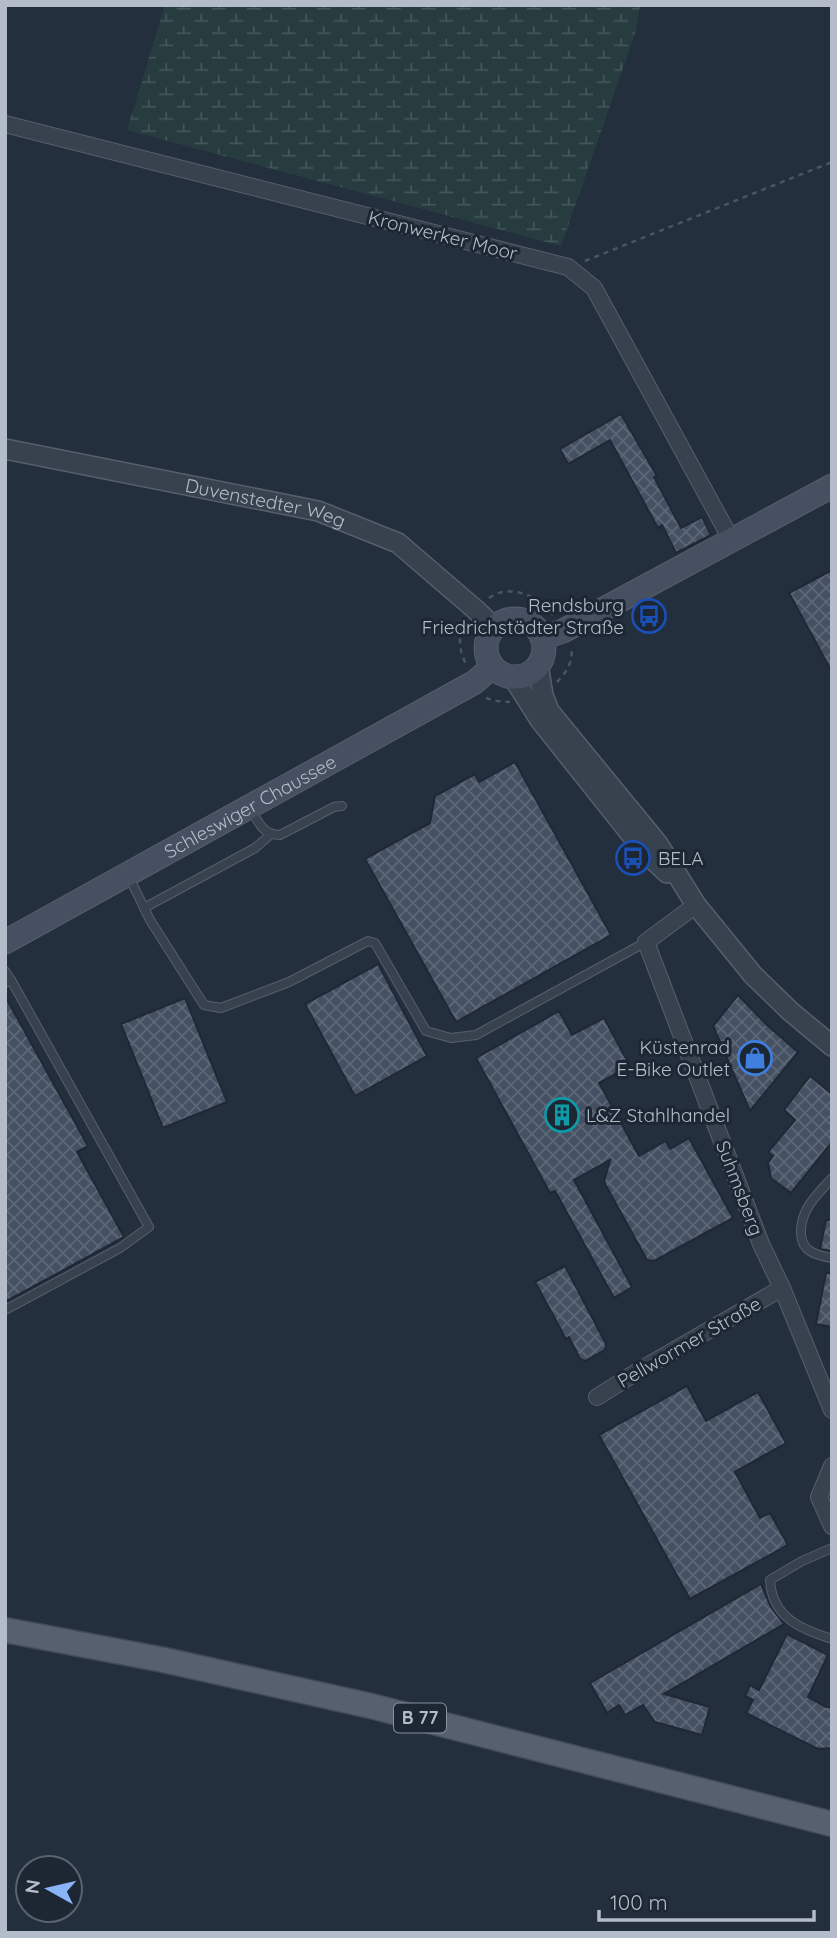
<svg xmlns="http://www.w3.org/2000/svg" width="837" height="1938" font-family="Quicksand,sans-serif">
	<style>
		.wetland { fill: url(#wetland-marsh) }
		.building { fill: url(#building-cross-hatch); stroke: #1f2835; stroke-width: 2 }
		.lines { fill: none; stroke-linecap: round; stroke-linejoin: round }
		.service-casing { stroke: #565f6c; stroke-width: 10 }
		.minor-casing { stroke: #565f6c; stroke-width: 18 }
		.tertiary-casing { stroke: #565f6c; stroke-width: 22 }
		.secondary-casing { stroke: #565f6c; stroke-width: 25 }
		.primary-casing { stroke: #414a57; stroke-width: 27 }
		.path { stroke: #44595c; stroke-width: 2.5; stroke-dasharray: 5 5; stroke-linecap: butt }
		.service { stroke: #38414e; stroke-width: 8 }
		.minor { stroke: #38414e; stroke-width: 16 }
		.tertiary { stroke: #38414e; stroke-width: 19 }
		.secondary { stroke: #465061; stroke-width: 23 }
		.primary { stroke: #56606e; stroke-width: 24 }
		.labels { text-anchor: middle; stroke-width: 6; stroke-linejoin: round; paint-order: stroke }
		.shield { fill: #1d2633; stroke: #878f9c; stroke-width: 2 }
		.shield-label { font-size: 18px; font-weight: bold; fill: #b4bcc9 }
		.street-label { font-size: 19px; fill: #b4bcc9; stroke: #1d2633 }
		.poi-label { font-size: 19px; fill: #b4bcc9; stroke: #1d2633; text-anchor: end }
	</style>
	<defs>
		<pattern id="wetland-marsh" width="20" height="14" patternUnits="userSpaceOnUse" patternTransform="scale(1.75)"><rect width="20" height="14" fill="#263c3f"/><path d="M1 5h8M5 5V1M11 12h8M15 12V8" fill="none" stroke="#435659"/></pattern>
		<pattern id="building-cross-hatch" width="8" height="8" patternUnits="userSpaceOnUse" patternTransform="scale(1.75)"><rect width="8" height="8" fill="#455162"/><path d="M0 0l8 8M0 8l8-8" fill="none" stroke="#5d6877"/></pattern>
	</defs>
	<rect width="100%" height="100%" fill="#242f3e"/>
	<polygon class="wetland" points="165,5 640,5 636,31 561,246 127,130"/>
	<g class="building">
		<polygon points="621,414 657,476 654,477 681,528 702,517 711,535 676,553 662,525 658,528 610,440 568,464 560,449"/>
		<polygon points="832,570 832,672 789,593"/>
		<polygon points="515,762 611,935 456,1022 365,859 430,823 435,796 475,774 479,782"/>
		<polygon points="378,964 427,1056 355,1096 305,1004"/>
		<polygon points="738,995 767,1025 798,1052 750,1111 713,1026"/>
		<polygon points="5,996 88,1146 77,1152 124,1237 5,1302"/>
		<polygon points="185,998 227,1102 163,1128 121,1024"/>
		<polygon points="559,1011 572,1035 604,1018 630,1066 599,1083 639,1156 666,1141 670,1149 689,1138 733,1218 654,1261 647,1260 604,1182 610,1160 574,1180 632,1287 614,1298 555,1191 550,1193 476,1058"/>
		<polygon points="810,1076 832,1094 832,1142 791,1193 771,1178 768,1163 773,1156 768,1152 795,1120 784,1110"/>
		<polygon points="826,1220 832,1220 832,1251 820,1249"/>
		<polygon points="565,1266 606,1344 605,1350 585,1361 580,1359 569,1337 566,1339 535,1282"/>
		<polygon points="826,1273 832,1273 832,1327 816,1324"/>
		<polygon points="687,1386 706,1421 758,1392 786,1443 735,1472 760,1518 770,1513 788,1545 690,1599 599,1435"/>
		<polygon points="761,1584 771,1607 784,1624 664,1694 710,1707 702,1735 655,1722 643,1705 625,1715 619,1705 607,1713 590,1683"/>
		<polygon points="787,1634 828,1655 808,1697 826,1707 832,1707 832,1748 818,1749 746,1713 753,1700 745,1696 750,1685 759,1690"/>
	</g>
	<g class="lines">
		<g class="service-casing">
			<g id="service">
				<path d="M251,810C259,823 263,835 280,835L334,807L342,806"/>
				<polyline points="129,877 150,920 204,1005 221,1008 289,982 368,941 375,943 426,1031 451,1038 476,1035 646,942"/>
				<polyline points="144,908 255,848 270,835"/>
				<polyline points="5,971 11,980 5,983"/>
				<path d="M832,1178C817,1195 800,1209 801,1234C802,1252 816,1255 832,1258"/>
				<polyline points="5,1310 120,1248 149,1227 11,980"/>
				<path d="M832,1548L802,1561L770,1580C772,1617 800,1629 832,1639"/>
			</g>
		</g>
		<g class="minor-casing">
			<g id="minor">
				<polyline points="5,124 568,267 594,288 732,541"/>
				<polyline points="696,905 646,942 761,1244 782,1288 832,1410"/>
				<polyline points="597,1397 635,1373 782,1288"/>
				<polyline points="832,1466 819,1497 832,1526"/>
			</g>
		</g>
		<g class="tertiary-casing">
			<g id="tertiary">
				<path id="s1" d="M5,449L318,511L398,543L476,610L494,627"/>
				<polyline points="538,665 543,695 549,711 658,844 696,905 753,975 790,1011 832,1046"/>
				<polyline points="513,677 540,720 645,852 667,873"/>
			</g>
		</g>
		<g class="secondary-casing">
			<g id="secondary">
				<circle cx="515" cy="648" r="29"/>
				<polyline points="542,638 563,631 832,486"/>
				<path id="s2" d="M5,942L475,682L492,667"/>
			</g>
		</g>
		<g class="primary-casing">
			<polyline id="primary" points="5,1630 164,1660 371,1706 832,1824"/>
		</g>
		<g class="path">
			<polyline points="585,261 832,162"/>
			<path d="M489,598C509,583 540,596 553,615"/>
			<path d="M460,620L463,623C458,639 459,651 467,666"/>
			<path d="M557,682C566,673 574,661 571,648"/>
			<polyline points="486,698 495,701 510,702"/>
		</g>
		<use href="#service" class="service"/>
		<use href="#minor" class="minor"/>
		<use href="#tertiary" class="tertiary"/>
		<use href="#secondary" class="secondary"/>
		<use href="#primary" class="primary"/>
	</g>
	<defs>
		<g id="bus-ring" transform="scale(1.75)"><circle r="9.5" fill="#1d2633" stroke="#1a4fb4" stroke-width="1.5"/><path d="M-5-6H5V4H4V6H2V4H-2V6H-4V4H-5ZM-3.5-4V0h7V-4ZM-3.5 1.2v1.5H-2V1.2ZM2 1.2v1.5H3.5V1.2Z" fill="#1a4fb4"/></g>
		<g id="shop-ring" transform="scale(1.75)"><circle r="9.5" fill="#1d2633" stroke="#3f7fe0" stroke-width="1.5"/><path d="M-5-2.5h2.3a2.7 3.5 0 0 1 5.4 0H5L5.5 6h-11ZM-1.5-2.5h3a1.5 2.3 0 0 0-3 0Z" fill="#3f7fe0"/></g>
		<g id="building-ring" transform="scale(1.75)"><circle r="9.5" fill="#1d2633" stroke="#0f9aa8" stroke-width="1.5"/><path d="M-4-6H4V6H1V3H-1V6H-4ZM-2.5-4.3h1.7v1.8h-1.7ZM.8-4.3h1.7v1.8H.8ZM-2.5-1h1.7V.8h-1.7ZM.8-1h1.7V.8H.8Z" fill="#0f9aa8"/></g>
	</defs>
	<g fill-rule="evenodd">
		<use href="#bus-ring" x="649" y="616"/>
		<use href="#bus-ring" x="633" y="858"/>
		<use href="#shop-ring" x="755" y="1058"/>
		<use href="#building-ring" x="562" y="1115"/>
	</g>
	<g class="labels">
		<rect class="shield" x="394" y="1703.5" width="52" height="29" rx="5"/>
		<g class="shield-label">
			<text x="420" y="1724">B 77</text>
		</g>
		<g class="street-label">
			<text transform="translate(443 235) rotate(14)" y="7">Kronwerker Moor</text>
			<text dy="7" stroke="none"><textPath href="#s1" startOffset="266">Duvenstedter Weg</textPath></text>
			<text dy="7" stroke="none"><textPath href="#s2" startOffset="280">Schleswiger Chaussee</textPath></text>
			<text transform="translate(740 1188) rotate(69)" y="7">Suhmsberg</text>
			<text transform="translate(689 1342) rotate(-30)" y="7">Pellwormer Straße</text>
		</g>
		<g class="poi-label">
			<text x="624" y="612">Rendsburg<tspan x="624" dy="22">Friedrichstädter Straße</tspan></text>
			<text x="658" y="865" text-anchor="start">BELA</text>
			<text x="730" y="1054">Küstenrad<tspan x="730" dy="22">E-Bike Outlet</tspan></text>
			<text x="586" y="1122" text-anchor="start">L&amp;Z Stahlhandel</text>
		</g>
	</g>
	<rect width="837" height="1938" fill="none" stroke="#b4bcc9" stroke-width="14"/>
	<g transform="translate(49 1889) rotate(278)"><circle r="33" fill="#1d2633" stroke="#59626f" stroke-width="2"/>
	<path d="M0-5L12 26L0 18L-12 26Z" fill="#8ab4f8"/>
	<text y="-10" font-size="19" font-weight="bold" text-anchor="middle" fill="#b4bcc9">N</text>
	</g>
	<path d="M599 1910v10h215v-10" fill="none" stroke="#b4bcc9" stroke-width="3.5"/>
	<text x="610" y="1910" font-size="21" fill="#b4bcc9" stroke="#1d2633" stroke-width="5" paint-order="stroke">100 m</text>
</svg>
